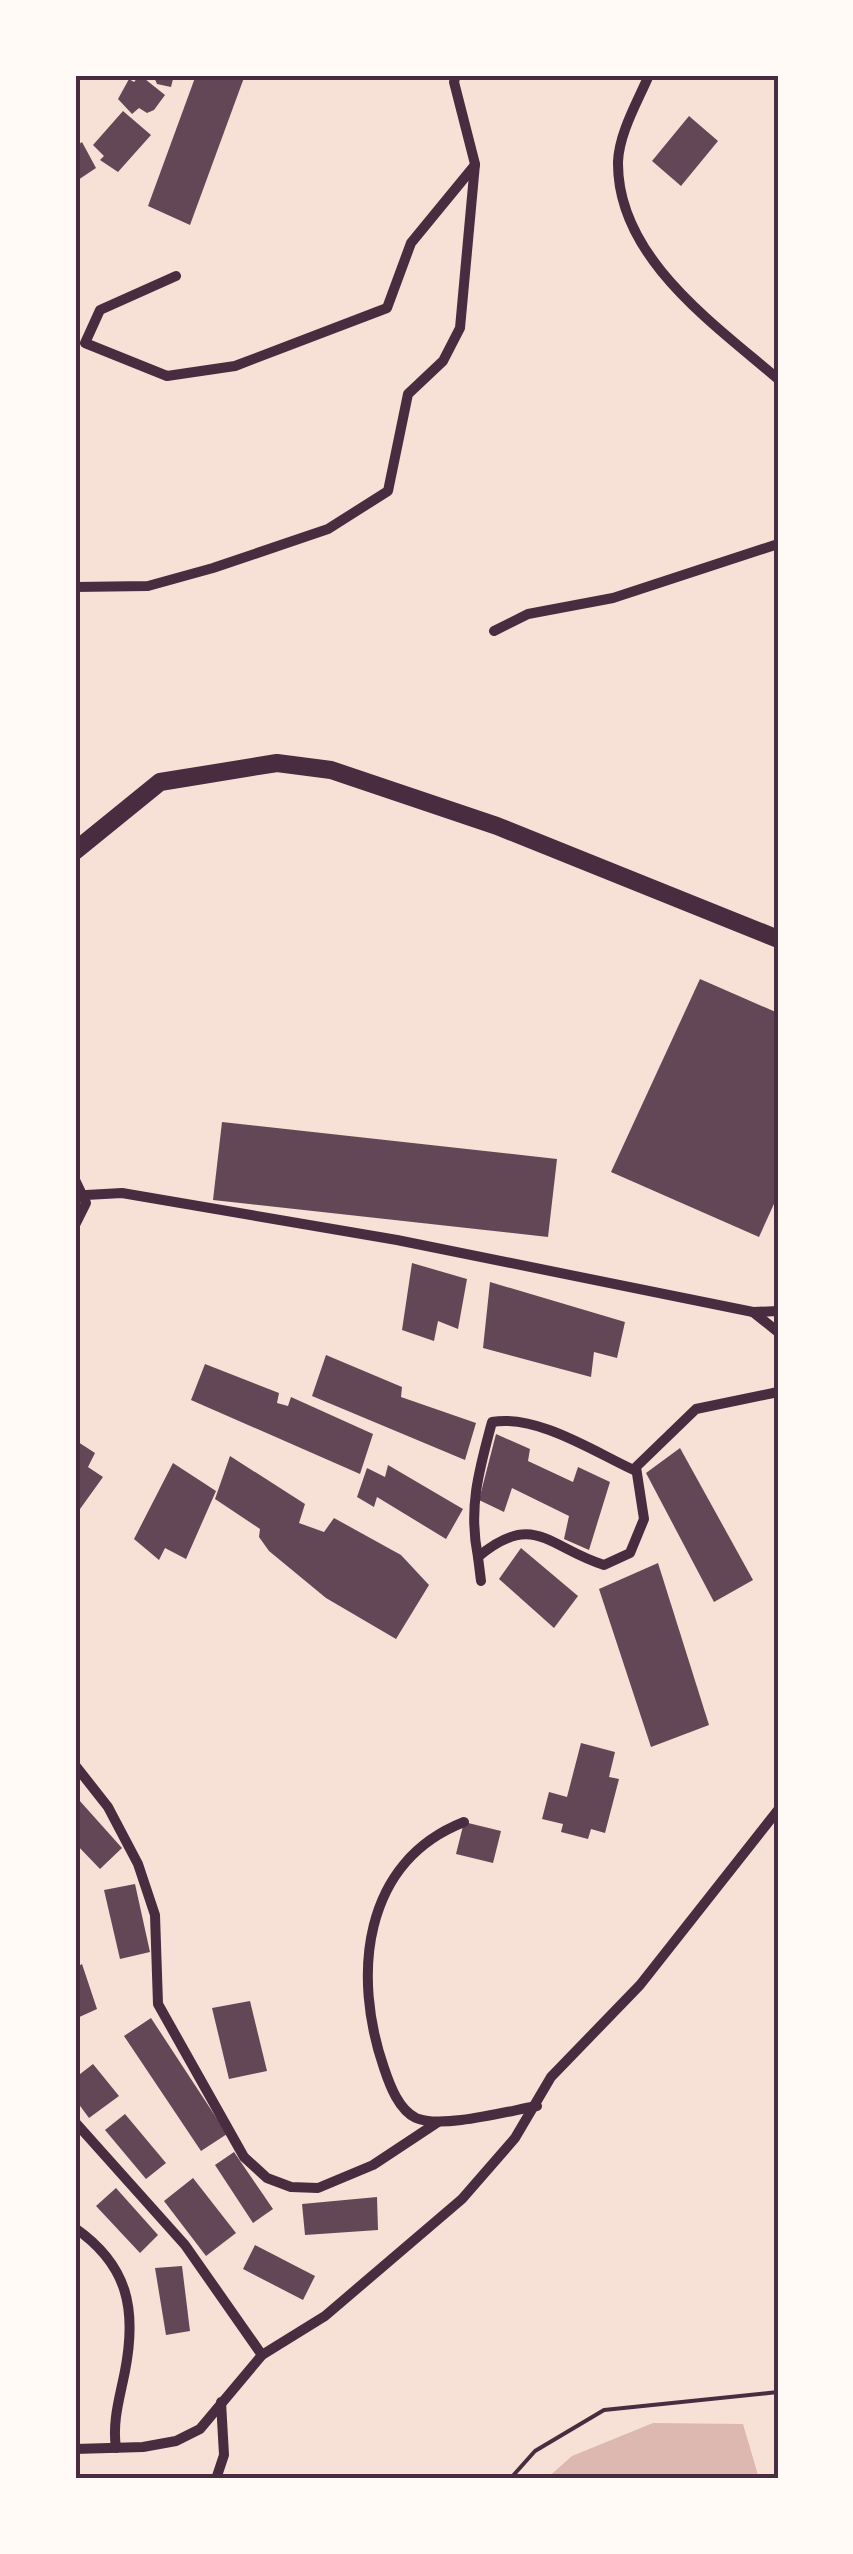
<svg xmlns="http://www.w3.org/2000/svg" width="853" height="2554" font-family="'Golos Text',sans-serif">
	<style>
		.water { fill: #dcb8b0 }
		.building { fill: #644757 }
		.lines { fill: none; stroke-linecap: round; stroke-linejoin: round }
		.path { stroke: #4a2c40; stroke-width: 4 }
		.minor { stroke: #4a2c40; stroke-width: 10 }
		.secondary { stroke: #4a2c40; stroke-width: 18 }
		.neatline { fill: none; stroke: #4a2c40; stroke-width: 4 }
	</style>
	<rect width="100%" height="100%" fill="#f7e1d7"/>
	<polygon class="water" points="653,2423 743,2424 758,2475 778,2479 546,2479 572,2456"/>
	<g class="building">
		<polygon points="140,75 165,95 154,110 147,113 139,108 132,114 118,99 129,79 134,82"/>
		<polygon points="153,75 174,75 171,87 157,84"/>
		<polygon points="196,75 245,75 190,225 148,206"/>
		<polygon points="123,111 151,135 118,172 100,160 104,156 93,145"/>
		<polygon points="689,116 718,141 681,186 652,161"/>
		<polygon points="82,142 96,168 75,182 75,147"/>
		<polygon points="700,979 778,1013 778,1195 759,1237 611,1172"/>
		<polygon points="222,1122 557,1159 548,1237 213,1200"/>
		<polygon points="412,1263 467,1279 458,1329 438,1321 434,1341 402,1330"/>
		<polygon points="490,1282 625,1322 617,1358 594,1352 591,1377 483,1348"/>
		<polygon points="326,1355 402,1387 401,1397 476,1423 465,1460 312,1396"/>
		<polygon points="205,1364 279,1393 277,1403 288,1406 291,1397 373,1434 360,1474 191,1400"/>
		<polygon points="496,1434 530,1449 528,1461 573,1482 578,1467 610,1482 589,1550 564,1539 569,1516 512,1488 504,1512 479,1500"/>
		<polygon points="75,1440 95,1453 88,1467 103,1477 75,1516"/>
		<polygon points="680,1448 753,1580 714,1602 646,1473"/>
		<polygon points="230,1456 305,1504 299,1523 324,1532 334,1518 401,1555 429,1585 396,1639 326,1598 269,1551 259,1537 260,1529 215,1499"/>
		<polygon points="173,1463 216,1491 186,1559 165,1548 159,1560 134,1539"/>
		<polygon points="388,1465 463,1509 446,1539 377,1497 374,1507 357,1497 367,1468 385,1477"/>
		<polygon points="521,1548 578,1596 554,1628 499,1579"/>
		<polygon points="658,1563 709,1725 651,1747 599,1589"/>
		<polygon points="581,1743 615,1752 609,1777 619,1779 605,1833 591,1829 588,1839 561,1832 563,1824 542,1819 549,1792 567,1797"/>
		<polygon points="79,1800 122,1848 100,1869 75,1843 75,1805"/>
		<polygon points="464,1822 501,1831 493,1863 456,1854"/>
		<polygon points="135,1884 150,1952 120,1959 104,1890"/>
		<polygon points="82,1964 97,2009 75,2019 75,1968"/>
		<polygon points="250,2001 267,2071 229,2079 212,2008"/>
		<polygon points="151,2018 227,2134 201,2151 124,2036"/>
		<polygon points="93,2064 119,2096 89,2118 75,2099 75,2078"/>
		<polygon points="125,2114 166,2163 146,2179 105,2130"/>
		<polygon points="234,2152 273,2209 253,2223 215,2165"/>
		<polygon points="193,2178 236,2233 206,2256 164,2201"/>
		<polygon points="116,2188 158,2235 140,2253 96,2206"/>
		<polygon points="377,2197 378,2230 305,2235 302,2204"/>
		<polygon points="255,2245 315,2276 303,2300 243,2269"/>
		<polygon points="182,2266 190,2331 166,2335 155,2268"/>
	</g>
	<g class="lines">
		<polyline class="path" points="510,2479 535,2451 604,2410 778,2392"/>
		<g class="minor">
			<path d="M649,75C638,101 619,133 618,162C617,257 713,323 778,379"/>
			<polyline points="176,276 100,310 85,343 167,376 235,366 387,308 411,243 475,165"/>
			<polyline points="75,587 148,586 213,568 328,529 388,491 408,394 443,361 460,328 475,164 454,82 456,75"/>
			<polyline points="494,631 528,614 613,598 778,544"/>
			<polyline points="75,1180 86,1203 75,1225"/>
			<polyline points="86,1195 122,1193 397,1240 753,1312 778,1311"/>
			<polyline points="753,1312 778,1332"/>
			<path d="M478,1557C468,1508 479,1470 492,1422C538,1414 596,1453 636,1471"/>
			<path d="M481,1581L478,1557C534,1510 549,1548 604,1565L630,1553L644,1519L636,1467L696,1409L778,1392"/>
			<polyline points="75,1765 108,1807 138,1864 155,1915 158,2004 244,2157 267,2178 291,2187 318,2188 373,2165 438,2122"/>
			<path d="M464,1822C362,1862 352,1976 384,2068C390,2086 399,2110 416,2118C442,2129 508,2111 537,2106"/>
			<polyline points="75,2122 185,2245 262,2355"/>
			<path d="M75,2228C128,2265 137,2309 125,2371C120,2397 112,2421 116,2448"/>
			<polyline points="75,2449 143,2447 176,2441 200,2429 262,2355 325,2316 462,2199 515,2138 551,2077 640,1985 778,1810"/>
			<polyline points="216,2479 224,2455 221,2402"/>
		</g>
		<polyline class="secondary" points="75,851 160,782 277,763 331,770 497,826 778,939"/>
	</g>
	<rect width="853" height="2554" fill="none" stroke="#fffaf5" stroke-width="155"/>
	<rect x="78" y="78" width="698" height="2398" class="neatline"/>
</svg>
